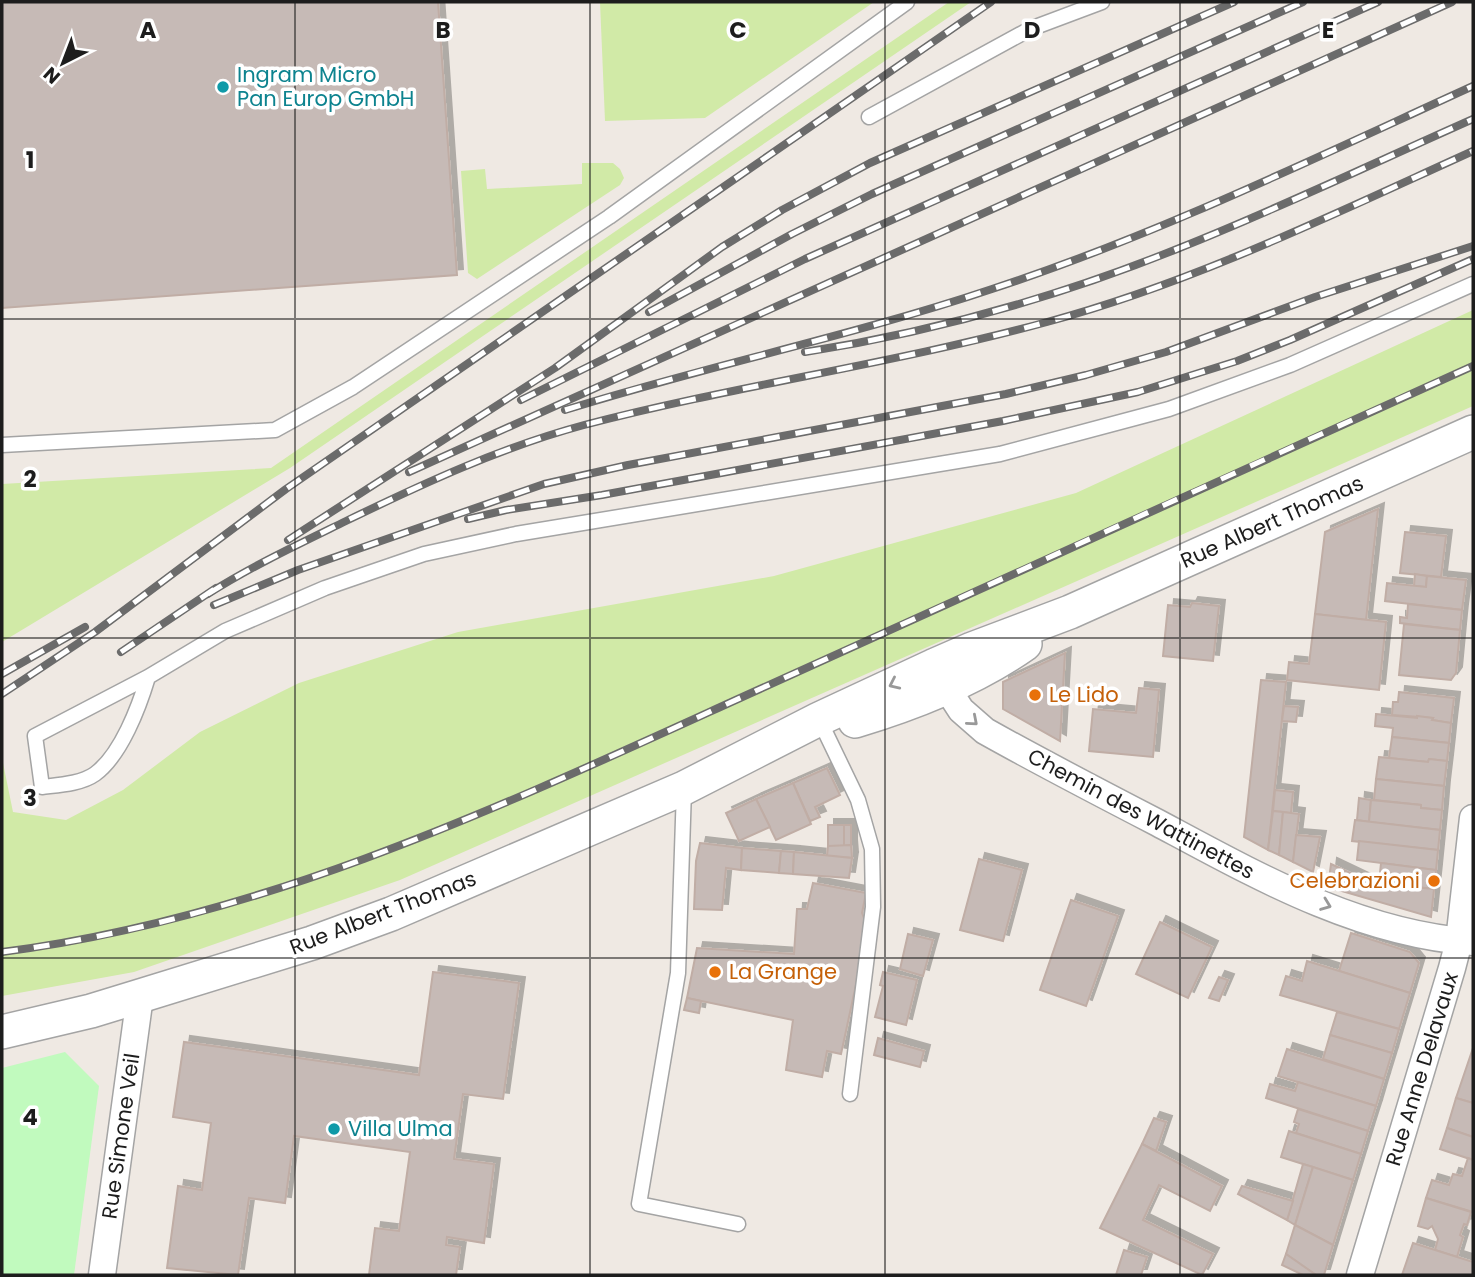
<svg xmlns="http://www.w3.org/2000/svg" width="1475" height="1277" font-family="Poppins,sans-serif">
	<style>
		.grass { fill: #d1eaa7 }
		.park { fill: #c1fabe }
		.building { fill: #c6bab6; stroke: #c0ada5; stroke-width: 2; filter: url(#shadow) }
		.lines { fill: none; stroke-linecap: round; stroke-linejoin: round }
		.service-casing { stroke: #a4a4a4; stroke-width: 17 }
		.minor-casing { stroke: #a4a4a4; stroke-width: 29 }
		.tertiary-casing { stroke: #a4a4a4; stroke-width: 36 }
		.service { stroke: #fff; stroke-width: 14 }
		.minor { stroke: #fff; stroke-width: 26 }
		.tertiary { stroke: #fff; stroke-width: 33 }
		.rail-casing { stroke: #6b6b6b; stroke-width: 8 }
		.rail { stroke: #fff; stroke-width: 5; stroke-dasharray: 16; stroke-linecap: butt }
		.oneway { stroke: #999 }
		.grid { fill: none; stroke: #1d1d1d; stroke-width: 2; stroke-opacity: 0.55 }
		.culture-dot { fill: #0f9aa8; stroke: #fff; stroke-width: 2.5 }
		.food-dot { fill: #e8710a; stroke: #fff; stroke-width: 2.5 }
		.labels { text-anchor: middle; stroke-width: 7; stroke-linejoin: round; paint-order: stroke }
		.culture-label { font-size: 21px; fill: #0d838f; stroke: #fff; text-anchor: start }
		.street-label { font-size: 21px; fill: #1d1d1d; stroke: #fff }
		.food-label { font-size: 21px; fill: #c56008; stroke: #fff; text-anchor: start }
		.grid-label { font-size: 23px; text-anchor: middle; font-weight: bold; fill: #1d1d1d; stroke: #fff; stroke-width: 7; stroke-linejoin: round; paint-order: stroke }
	</style>
	<defs>
		<filter id="shadow"><feDropShadow dx="6" dy="-6" stdDeviation="0" flood-color="#0004"/></filter>
	</defs>
	<rect width="100%" height="100%" fill="#efe9e3"/>
	<g class="grass">
		<polygon points="600,2 874,2 705,118 605,121"/>
		<polygon points="949,2 971,2 290,468 2,642 2,484 271,468"/>
		<polygon points="582,163 613,163 620,169 624,178 620,185 477,279 468,273 461,171 485,169 487,189 582,184"/>
		<polygon points="1473,310 1473,406 400,880 134,972 2,996 2,758 13,812 66,820 123,790 200,732 299,683 458,632 774,576 1076,493"/>
	</g>
	<polygon class="park" points="65,1052 99,1086 74,1275 2,1275 2,1068"/>
	<g class="building">
		<polygon points="2,2 438,2 457,275 2,308"/>
		<polygon points="1378,509 1366,620 1315,614 1325,532"/>
		<polygon points="1405,532 1446,536 1441,577 1400,573"/>
		<polygon points="1415,574 1427,576 1426,587 1414,586"/>
		<polygon points="1427,576 1466,580 1462,610 1385,601 1387,583 1426,587"/>
		<polygon points="1192,603 1219,606 1213,661 1163,656 1168,605 1190,607"/>
		<polygon points="1408,604 1462,610 1460,630 1400,623 1400,617 1407,618"/>
		<polygon points="1315,614 1386,622 1379,690 1287,680 1289,662 1309,664"/>
		<polygon points="1404,624 1460,630 1456,673 1451,680 1399,675"/>
		<polygon points="1065,653 1060,741 1003,709 1003,682"/>
		<polygon points="1261,680 1286,682 1268,850 1244,837"/>
		<polygon points="1139,688 1159,690 1153,757 1089,751 1093,709 1136,713"/>
		<polygon points="1399,692 1454,698 1451,723 1432,720 1433,718 1392,715 1393,702 1398,702"/>
		<polygon points="1284,706 1298,707 1296,722 1282,721"/>
		<polygon points="1376,714 1417,718 1417,716 1433,718 1432,720 1451,723 1449,743 1392,737 1393,728 1375,726"/>
		<polygon points="1392,737 1449,743 1447,761 1429,759 1428,762 1389,758"/>
		<polygon points="1379,757 1428,762 1429,759 1447,761 1444,786 1376,779"/>
		<polygon points="827,768 840,795 815,807 820,817 810,821 793,783"/>
		<polygon points="1376,779 1444,786 1442,810 1421,808 1421,805 1374,800"/>
		<polygon points="793,783 811,824 776,840 756,799"/>
		<polygon points="1275,790 1293,792 1291,813 1273,811"/>
		<polygon points="1359,798 1371,800 1369,822 1357,820"/>
		<polygon points="756,799 770,827 739,841 726,813"/>
		<polygon points="1371,800 1421,805 1421,808 1442,810 1440,830 1369,822"/>
		<polygon points="1273,811 1283,812 1279,855 1268,850"/>
		<polygon points="1283,812 1299,814 1293,862 1279,855"/>
		<polygon points="1355,820 1440,830 1438,850 1352,841"/>
		<rect x="828" y="825" width="16" height="21"/>
		<polygon points="844,825 851,825 851,845 844,846"/>
		<polygon points="1296,835 1320,837 1313,872 1293,862"/>
		<polygon points="1359,841 1438,850 1436,870 1357,860"/>
		<polygon points="700,843 742,848 741,870 726,868 722,910 694,909 696,861"/>
		<polygon points="851,845 852,858 827,856 828,846"/>
		<polygon points="742,848 781,851 779,873 741,870"/>
		<polygon points="781,851 794,852 793,874 779,873"/>
		<polygon points="794,852 852,858 849,878 793,874"/>
		<polygon points="979,859 1022,870 1003,941 960,930"/>
		<polygon points="1381,863 1436,870 1434,889 1379,883"/>
		<polygon points="1331,864 1371,883 1434,889 1431,917 1328,887"/>
		<polygon points="813,883 866,893 862,913 865,921 860,966 841,1054 827,1051 822,1077 786,1070 793,1020 687,998 697,948 794,954 797,909 807,909"/>
		<polygon points="1071,900 1118,916 1086,1006 1040,990"/>
		<polygon points="1160,922 1212,947 1188,998 1136,974"/>
		<polygon points="1351,933 1410,952 1419,963 1410,993 1339,971"/>
		<polygon points="908,934 933,940 923,976 900,969"/>
		<polygon points="1307,961 1410,993 1399,1029 1280,995 1286,976 1302,981"/>
		<polygon points="433,972 519,983 503,1099 463,1094 454,1159 494,1164 484,1243 447,1237 446,1245 460,1247 456,1275 369,1275 375,1228 399,1231 410,1152 294,1136 285,1203 249,1198 238,1275 167,1268 178,1186 202,1190 211,1123 173,1117 184,1042 419,1075"/>
		<polygon points="883,972 917,980 906,1025 875,1017 883,986 880,985"/>
		<polygon points="1219,977 1228,980 1219,1001 1209,998"/>
		<polygon points="687,998 701,1001 699,1013 684,1010"/>
		<polygon points="1337,1012 1399,1029 1392,1053 1330,1035"/>
		<polygon points="1330,1035 1392,1053 1384,1079 1323,1059"/>
		<polygon points="878,1038 924,1051 920,1067 874,1055"/>
		<polygon points="1473,1048 1473,1103 1456,1098"/>
		<polygon points="1287,1049 1384,1079 1376,1106 1278,1076"/>
		<polygon points="1298,1082 1376,1106 1368,1131 1266,1098 1270,1084 1295,1091"/>
		<polygon points="1456,1098 1473,1103 1473,1137 1447,1128"/>
		<polygon points="1298,1109 1368,1131 1361,1154 1296,1133 1299,1124 1294,1122"/>
		<polygon points="1154,1118 1166,1122 1156,1151 1142,1144"/>
		<polygon points="1447,1128 1473,1137 1473,1160 1440,1149"/>
		<polygon points="1289,1131 1361,1154 1353,1180 1281,1157"/>
		<polygon points="1142,1144 1222,1186 1210,1211 1159,1185 1143,1220 1213,1254 1202,1275 1100,1228"/>
		<polygon points="1468,1158 1473,1160 1473,1212 1426,1198 1432,1180 1449,1185 1453,1174 1462,1176"/>
		<polygon points="1303,1164 1313,1167 1295,1225 1287,1220"/>
		<polygon points="1313,1167 1353,1180 1333,1245 1295,1225"/>
		<polygon points="1242,1186 1293,1201 1287,1220 1238,1194"/>
		<polygon points="1426,1198 1471,1212 1467,1225 1464,1224 1460,1235 1463,1237 1457,1257 1435,1250 1438,1239 1432,1226 1428,1229 1418,1226"/>
		<polygon points="1295,1225 1333,1245 1324,1275 1316,1275 1286,1254"/>
		<polygon points="1413,1243 1473,1262 1473,1275 1402,1275"/>
		<polygon points="1124,1250 1147,1257 1141,1275 1116,1275"/>
		<polygon points="1286,1254 1316,1275 1303,1275 1282,1265"/>
	</g>
	<g class="lines">
		<g class="service-casing">
			<g id="service">
				<polyline points="869,117 1030,29 1102,2"/>
				<polyline points="2,445 275,430 353,387 609,217 907,2"/>
				<path d="M148,677C139,707 121,755 95,774C81,784 58,785 42,787L35,736L148,677L225,631L325,588L424,554L516,534L1000,454L1169,409L1290,365L1473,284"/>
				<polyline points="819,719 858,800 872,849 873,907 850,1094"/>
				<polyline points="684,789 678,973 639,1204 738,1224"/>
			</g>
		</g>
		<g class="minor-casing">
			<g id="minor">
				<path d="M937,673L961,710L985,731C1042,763 1100,793 1158,823C1257,876 1359,934 1473,942"/>
				<polyline points="102,1275 140,996"/>
				<polyline points="1360,1275 1452,968 1459,941 1473,818"/>
			</g>
		</g>
		<g class="tertiary-casing">
			<g id="tertiary">
				<path d="M855,721C915,703 974,680 1025,644"/>
				<polyline points="2,1032 91,1011 140,996 312,943 391,914 684,788 819,719 933,666 972,649 1070,612 1473,432"/>
			</g>
		</g>
		<use href="#service" class="service"/>
		<use href="#minor" class="minor"/>
		<use href="#tertiary" class="tertiary"/>
		<g class="rail-casing">
			<g id="rail">
				<polyline points="649,312 792,234 872,194 1303,2"/>
				<path d="M805,352C934,332 1061,296 1182,247C1280,208 1376,162 1473,119"/>
				<polyline points="521,400 805,259 1378,2"/>
				<path d="M565,410C706,366 852,336 992,289C1157,235 1315,158 1473,86"/>
				<polyline points="409,472 1452,2"/>
				<polyline points="468,519 506,510 602,495 1003,421 1138,392 1237,361 1290,340 1473,259"/>
				<polyline points="288,540 555,368 722,247 782,210 870,163 1234,2"/>
				<path d="M208,594C252,566 299,544 346,521C422,484 502,447 584,425C737,385 894,364 1047,322C1195,282 1334,214 1473,151"/>
				<polyline points="214,605 298,570 544,484 628,465 1006,394 1086,375 1166,352 1315,297 1473,246"/>
				<polyline points="121,652 216,588"/>
				<polyline points="2,674 85,627"/>
				<polyline points="2,694 95,632 286,489 991,2"/>
				<path d="M2,952C270,918 517,799 760,689C998,581 1235,472 1473,366"/>
			</g>
		</g>
		<use href="#rail" class="rail"/>
	</g>
	<defs><path id="oneway-chevron" d="M-2-3.5L2.5 0L-2 3.5" fill="none" stroke-width="1.6" stroke-linecap="round" stroke-linejoin="round" transform="scale(1.75)"/></defs>
	<g class="oneway">
		<use href="#oneway-chevron" transform="translate(894 684) rotate(155)"/>
		<use href="#oneway-chevron" transform="translate(973 721) rotate(41)"/>
		<use href="#oneway-chevron" transform="translate(1326 905) rotate(21)"/>
	</g>
	<path class="grid" d="M295,2V1275M590,2V1275M885,2V1275M1180,2V1275M2,319H1473M2,638H1473M2,958H1473"/>
	<g class="culture-dot">
		<circle cx="223" cy="87" r="7"/>
		<circle cx="334" cy="1129" r="7"/>
	</g>
	<g class="food-dot">
		<circle cx="1035" cy="695" r="7"/>
		<circle cx="1434" cy="881" r="7"/>
		<circle cx="715" cy="972" r="7"/>
	</g>
	<g class="labels">
		<g class="culture-label">
			<text x="237" y="82">Ingram Micro<tspan x="237" dy="24">Pan Europ GmbH</tspan></text>
			<text x="348" y="1136">Villa Ulma</text>
		</g>
		<g class="street-label">
			<text transform="translate(1272 522) rotate(-24)" y="7">Rue Albert Thomas</text>
			<text transform="translate(1141 814) rotate(28)" y="7">Chemin des Wattinettes</text>
			<text transform="translate(383 913) rotate(-21)" y="7">Rue Albert Thomas</text>
			<text transform="translate(1422 1069) rotate(-73)" y="7">Rue Anne Delavaux</text>
			<text transform="translate(121 1136) rotate(-82)" y="7">Rue Simone Veil</text>
		</g>
		<g class="food-label">
			<text x="1049" y="702">Le Lido</text>
			<text x="1420" y="888" text-anchor="end">Celebrazioni</text>
			<text x="729" y="979">La Grange</text>
		</g>
	</g>
	<g class="grid-label">
		<text x="148" y="38">A</text>
		<text x="443" y="38">B</text>
		<text x="738" y="38">C</text>
		<text x="1032" y="38">D</text>
		<text x="1328" y="38">E</text>
		<text x="30" y="168">1</text>
		<text x="30" y="487">2</text>
		<text x="30" y="806">3</text>
		<text x="30" y="1125">4</text>
	</g>
	<rect width="1475" height="1277" fill="none" stroke="#1d1d1d" stroke-width="7"/>
	<g transform="translate(63 63) rotate(222)" stroke="#ffffff" stroke-width="5" paint-order="stroke">
	<path d="M0-5L12 26L0 18L-12 26Z" fill="#1d1d1d"/>
	<text y="-10" font-size="19" font-weight="bold" text-anchor="middle" fill="#1d1d1d">N</text>
	</g>
</svg>
